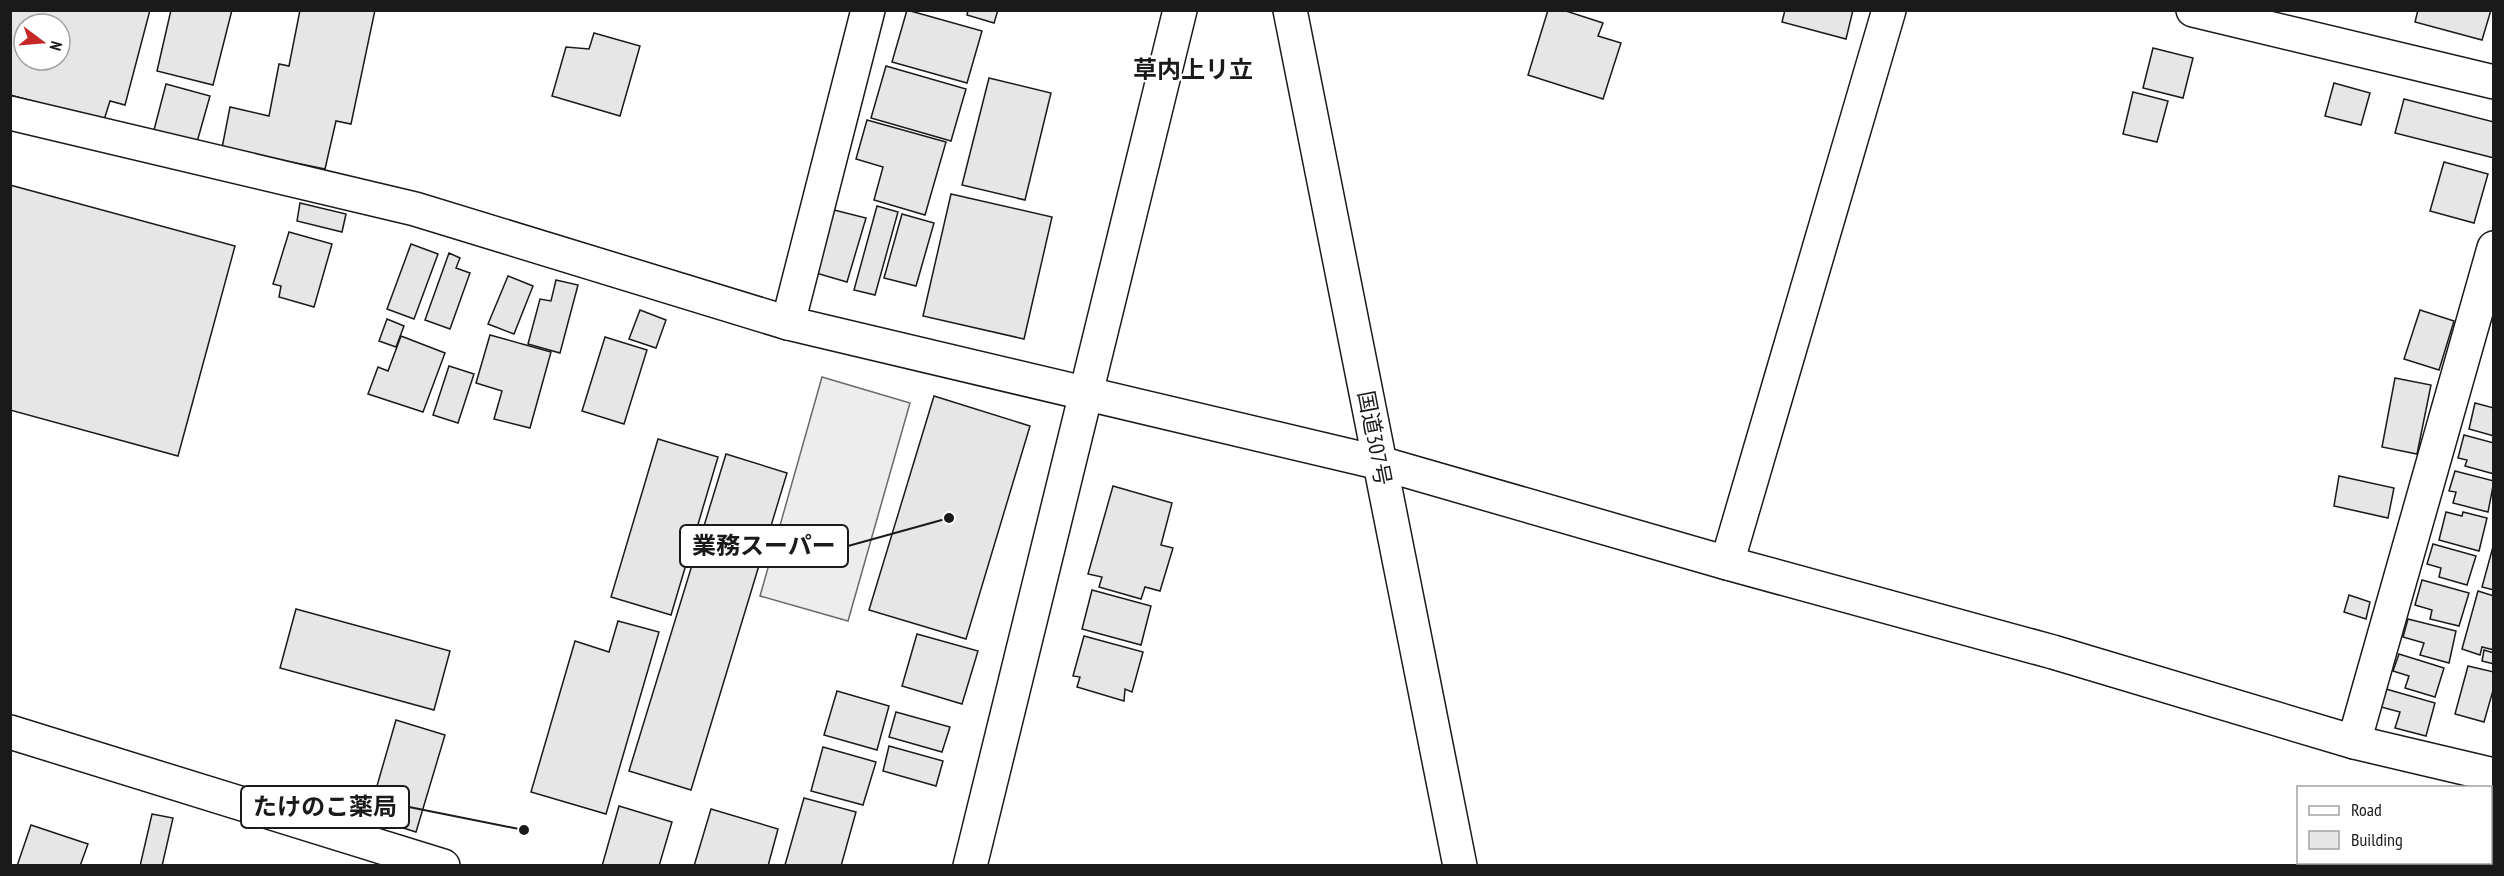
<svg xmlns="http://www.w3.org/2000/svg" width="2504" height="876" font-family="'PT Sans Narrow','Noto Sans JP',sans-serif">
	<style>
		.parking { fill: #ededed; stroke: #6a6a6a; stroke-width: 1.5 }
		.building { fill: #e6e6e6; stroke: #1a1a1a; stroke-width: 1.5; fill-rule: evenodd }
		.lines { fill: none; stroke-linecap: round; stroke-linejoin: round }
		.minor-casing { stroke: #1a1a1a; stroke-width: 36 }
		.trunk-casing { stroke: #1a1a1a; stroke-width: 36 }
		.minor { stroke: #fff; stroke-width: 33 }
		.trunk { stroke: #fff; stroke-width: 33 }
		.labels { text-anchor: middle; stroke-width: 4.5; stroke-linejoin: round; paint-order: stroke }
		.street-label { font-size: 22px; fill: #1a1a1a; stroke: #fff }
		.neighbourhood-label { font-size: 24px; font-weight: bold; fill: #1a1a1a; stroke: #fff }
		.leader { fill: none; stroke: #1a1a1a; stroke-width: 2 }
		.callout-dot { fill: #1a1a1a; stroke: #fff; stroke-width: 2 }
		.callout { fill: #fff; stroke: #1a1a1a; stroke-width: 2 }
		.callout-label { font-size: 24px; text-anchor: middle; font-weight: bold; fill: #1a1a1a }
	</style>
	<rect width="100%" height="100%" fill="#fff"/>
	<polygon class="parking" points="822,377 910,403 848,621 760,596"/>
	<g class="building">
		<path d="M10,10H150L125,105L110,101L104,120L10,95ZM24,24H60V60H24Z"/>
		<polygon points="171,10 232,10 213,85 157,71"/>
		<polygon points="300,10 375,10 351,124 336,121 325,169 222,148 230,107 269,116 279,64 289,66"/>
		<polygon points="907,10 982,31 967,83 892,62"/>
		<polygon points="968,10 998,10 994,23 967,15"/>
		<polygon points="1548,10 1563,10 1603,23 1598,36 1621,43 1603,99 1528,75"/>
		<polygon points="1785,10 1853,10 1846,39 1782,22"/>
		<polygon points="2418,10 2491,10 2482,40 2415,22"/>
		<polygon points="594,33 640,46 620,116 552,96 566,47 589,49"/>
		<polygon points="2153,48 2193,58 2183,98 2143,88"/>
		<polygon points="886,66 966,89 951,141 871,118"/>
		<polygon points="989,78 1051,93 1025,200 962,185"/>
		<polygon points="2334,83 2370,93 2361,125 2325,116"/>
		<polygon points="166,84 210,96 197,142 154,130"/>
		<polygon points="2133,92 2168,101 2157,142 2123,134"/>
		<polygon points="2404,99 2494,122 2494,158 2395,133"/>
		<polygon points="867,120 946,142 925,215 874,200 883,167 856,159"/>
		<polygon points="2444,162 2488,174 2474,223 2430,211"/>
		<polygon points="10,185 235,246 178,456 10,410"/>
		<polygon points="951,194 1052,217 1024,339 923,316"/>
		<polygon points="300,203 346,214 342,232 297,221"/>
		<polygon points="877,206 898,212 875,295 854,290"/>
		<polygon points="834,210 866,218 847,282 816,273"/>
		<polygon points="902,214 934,223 916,286 884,278"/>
		<polygon points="289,232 332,244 314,307 279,297 281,286 273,284"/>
		<polygon points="411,244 438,254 414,319 387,309"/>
		<polygon points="449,253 460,258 456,268 470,273 450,329 425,320"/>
		<polygon points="508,276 533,286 514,334 488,324"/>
		<polygon points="556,280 578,285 560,353 528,344 540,299 551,301"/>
		<polygon points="640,310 666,320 656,348 629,339"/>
		<polygon points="2420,310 2454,321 2439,370 2404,359"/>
		<polygon points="387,319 404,326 396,347 379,341"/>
		<polygon points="490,335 551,352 530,428 494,419 502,391 476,383"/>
		<polygon points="401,336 445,353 423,412 368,394 378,367 388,371"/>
		<polygon points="605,337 647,350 624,424 582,411"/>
		<polygon points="449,366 474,374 458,423 433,415"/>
		<polygon points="2395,378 2431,385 2417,454 2382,447"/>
		<polygon points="934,396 1030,426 966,639 869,610"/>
		<polygon points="2475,403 2494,408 2494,436 2469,429"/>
		<polygon points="2464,435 2494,443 2494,474 2465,466 2467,460 2458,458"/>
		<polygon points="658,439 718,457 671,615 611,597"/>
		<polygon points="726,454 787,473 691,790 629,771"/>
		<polygon points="2455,471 2494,481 2488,512 2453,503 2456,492 2449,491"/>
		<polygon points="2339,476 2394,488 2388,518 2334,506"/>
		<polygon points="1113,486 1172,503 1161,545 1173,548 1160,591 1145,587 1141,599 1099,587 1102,577 1088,574"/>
		<polygon points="2446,512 2462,516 2463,512 2487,518 2479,551 2439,540"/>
		<polygon points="2494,543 2494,590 2482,587"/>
		<polygon points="2433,544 2476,556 2467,585 2439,577 2441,568 2427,564"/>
		<polygon points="2422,580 2469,593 2459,626 2430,619 2432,610 2415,605"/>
		<polygon points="1092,590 1151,606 1141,645 1082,629"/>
		<polygon points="2478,591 2494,596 2494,650 2482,647 2480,655 2462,649"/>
		<polygon points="2349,595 2370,602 2366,619 2344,612"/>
		<polygon points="296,609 450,651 434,710 280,668"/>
		<polygon points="2408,619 2456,631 2449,663 2420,655 2424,643 2403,637"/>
		<polygon points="618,621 659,632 606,814 531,792 575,641 609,652"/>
		<polygon points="917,634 978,651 962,704 902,686"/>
		<polygon points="1084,636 1143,652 1132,692 1125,689 1124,701 1077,687 1080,677 1073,676"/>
		<polygon points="2484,650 2494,653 2494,664 2482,661"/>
		<polygon points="2399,654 2444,668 2435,697 2405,688 2409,676 2393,671"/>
		<polygon points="2468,666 2494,672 2494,687 2484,722 2455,714"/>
		<polygon points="2386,689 2435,703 2426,736 2395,728 2400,712 2381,707"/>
		<polygon points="837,691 889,706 877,750 824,735"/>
		<polygon points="896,712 950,727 942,752 889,737"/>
		<polygon points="396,720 445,735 416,832 368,817"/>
		<polygon points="889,746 943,761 936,786 883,771"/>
		<polygon points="823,747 876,762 863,805 811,791"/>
		<polygon points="804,798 856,812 841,866 785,865"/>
		<polygon points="619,806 672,822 659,866 602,866"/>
		<polygon points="711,809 778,829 768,866 694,866"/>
		<polygon points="152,814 173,818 162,866 140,866"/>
		<polygon points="31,825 88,844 80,866 17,866"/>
	</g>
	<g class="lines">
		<g class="minor-casing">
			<g id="minor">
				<polyline points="2193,10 2494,82"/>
				<polyline points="10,113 415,209 788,323 1380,463 1727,563 2053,652 2354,742 2494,775"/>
				<polyline points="788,323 868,10"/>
				<polyline points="1727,563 1889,10"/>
				<polyline points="10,732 443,866"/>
				<polyline points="2354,742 2494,248"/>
				<polyline points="970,866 1180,10"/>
			</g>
		</g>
		<g class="trunk-casing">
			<polyline id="trunk" points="1290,10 1460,866"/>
		</g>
		<use href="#minor" class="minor"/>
		<use href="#trunk" class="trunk"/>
	</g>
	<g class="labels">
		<g class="street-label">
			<text transform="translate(1375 438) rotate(79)" y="8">国道307号</text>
		</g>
		<g class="neighbourhood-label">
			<text x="1193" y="78">草内上リ立</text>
		</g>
	</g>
	<path class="leader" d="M949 518L848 546M524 830L409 807"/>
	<g class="callout-dot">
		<circle cx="949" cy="518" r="6"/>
		<circle cx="524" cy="830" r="6"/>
	</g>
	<g class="callout">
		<rect x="680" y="525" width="168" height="42" rx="6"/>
		<rect x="241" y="786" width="168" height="42" rx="6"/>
	</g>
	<g class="callout-label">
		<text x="764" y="554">業務スーパー</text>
		<text x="325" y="815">たけのこ薬局</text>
	</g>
	<rect width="2504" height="876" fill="none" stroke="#1a1a1a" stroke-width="24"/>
	<rect x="2297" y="786" width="195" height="78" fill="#ffffff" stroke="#a3a3a3" stroke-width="1.5"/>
	<rect x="2309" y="806" width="30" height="9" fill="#ffffff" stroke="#a3a3a3" stroke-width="1.5"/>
	<text x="2351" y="816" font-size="18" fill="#1a1a1a">Road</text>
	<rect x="2309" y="831" width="30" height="18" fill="#e6e6e6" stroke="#a3a3a3" stroke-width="1.5"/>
	<text x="2351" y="846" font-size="18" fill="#1a1a1a">Building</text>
	<g transform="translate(42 42) rotate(106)"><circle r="28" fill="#ffffff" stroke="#a3a3a3" stroke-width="1.5"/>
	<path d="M0-4.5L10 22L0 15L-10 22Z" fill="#c62828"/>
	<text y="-9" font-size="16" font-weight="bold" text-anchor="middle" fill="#1a1a1a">N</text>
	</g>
</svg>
